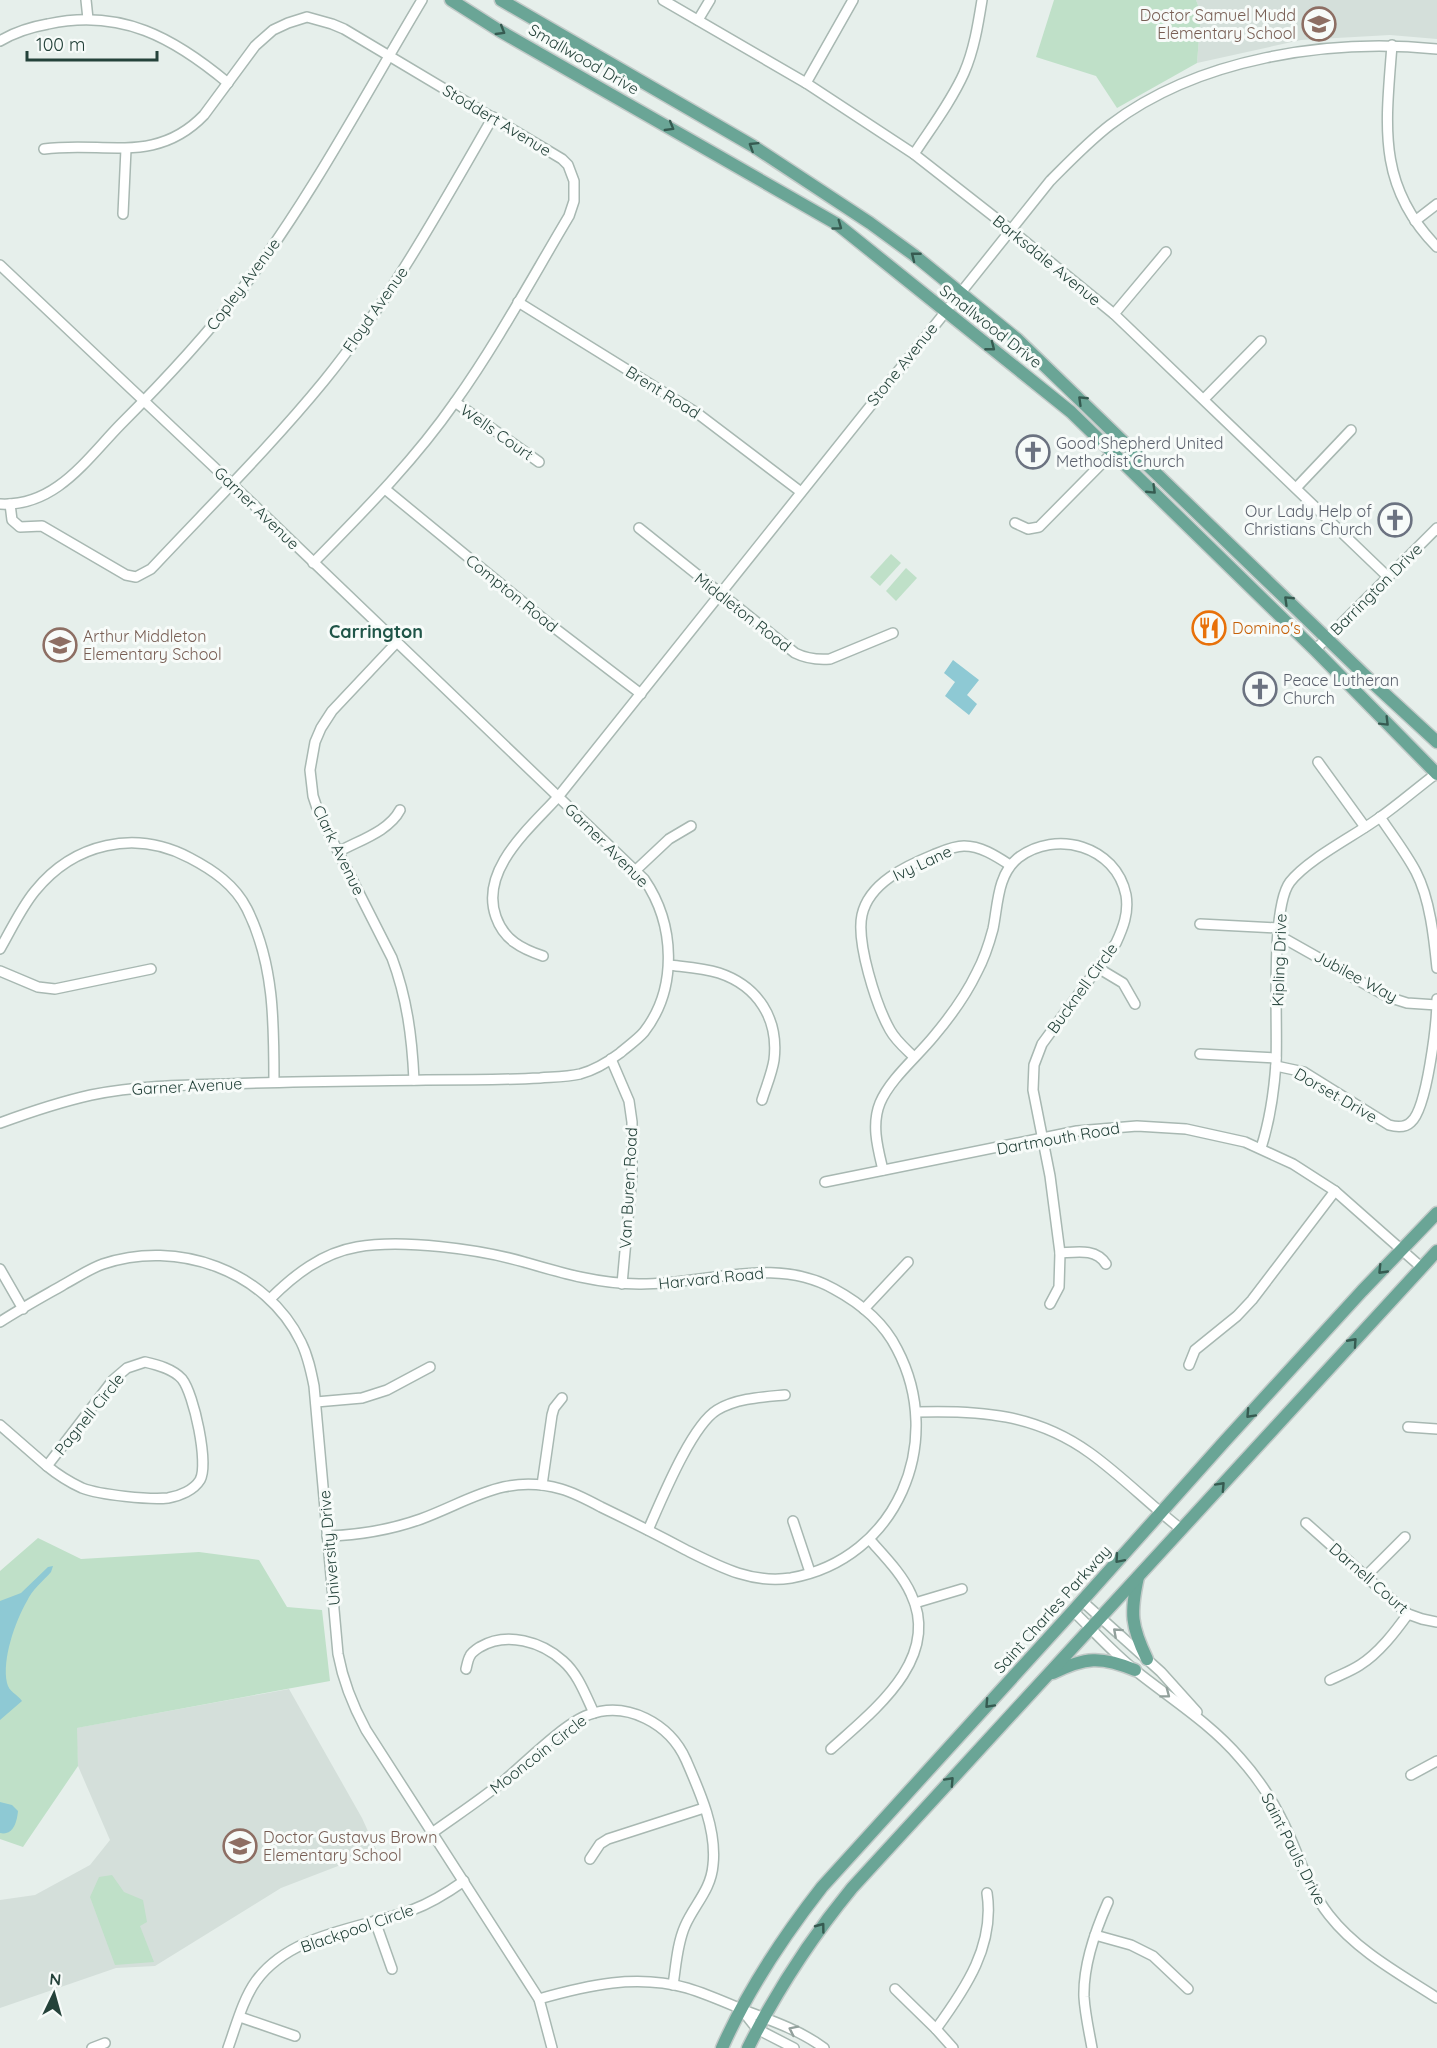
<svg xmlns="http://www.w3.org/2000/svg" width="1437" height="2048" font-family="Quicksand,sans-serif">
	<style>
		.built { fill: #d4dfda }
		.green { fill: #bfe0c8 }
		.water { fill: #8ec9d4 }
		.lines { fill: none; stroke-linecap: round; stroke-linejoin: round }
		.minor-casing { stroke: #a8b8b2; stroke-width: 12 }
		.major-casing { stroke: #c2cac8; stroke-width: 15 }
		.minor { stroke: #fff; stroke-width: 9 }
		.major { stroke: #6aa596; stroke-width: 12 }
		.oneway { stroke: #365b51 }
		.oneway2 { stroke: #92a09c }
		.labels { text-anchor: middle; stroke-width: 6; stroke-linejoin: round; paint-order: stroke }
		.education-label { font-size: 16px; fill: #785e54; stroke: #f7fbf9; text-anchor: start }
		.street-label { font-size: 16px; fill: #24423a; stroke: #f7fbf9 }
		.worship-label { font-size: 16px; fill: #5b616d; stroke: #f7fbf9; text-anchor: start }
		.food-label { font-size: 16px; fill: #c56008; stroke: #f7fbf9; text-anchor: start }
		.neighbourhood-label { font-size: 18px; font-weight: bold; fill: #1f5548; stroke: #f7fbf9 }
	</style>
	<rect width="100%" height="100%" fill="#e6efeb"/>
	<g class="built">
		<polygon points="1196,0 1437,0 1437,39 1390,35 1301,40 1197,63 1201,13"/>
		<polygon points="289,1689 362,1818 377,1851 281,1888 155,1966 116,1968 0,2008 0,1900 35,1895 90,1865 110,1840 78,1766 76,1728"/>
	</g>
	<g class="green">
		<polygon points="1054,0 1196,0 1201,13 1197,63 1117,108 1096,76 1036,57"/>
		<polygon points="891,554 901,563 880,586 870,577"/>
		<polygon points="906,568 917,578 896,601 886,591"/>
		<polygon points="38,1538 81,1559 199,1552 259,1560 287,1607 322,1610 330,1681 77,1728 78,1766 23,1847 0,1839 0,1571"/>
		<polygon points="112,1875 124,1892 143,1900 147,1922 140,1926 154,1962 115,1965 90,1897 99,1877"/>
	</g>
	<g class="water">
		<polygon points="953,660 979,680 967,695 977,704 969,715 945,696 955,682 944,673"/>
		<path d="M53,1566L51,1572C43,1581 32,1590 27,1601C15,1622 2,1659 7,1683C9,1692 17,1694 22,1701L0,1720V1601L21,1593L48,1567Z"/>
		<path d="M0,1802L12,1805L18,1811C17,1822 13,1836 0,1833Z"/>
	</g>
	<g class="lines">
		<g class="minor-casing">
			<g id="minor">
				<polyline points="86,0 88,19"/>
				<polyline points="663,0 806,83 914,154 1011,230 1114,314 1387,576"/>
				<polyline points="698,20 710,0"/>
				<path d="M0,41C15,32 31,27 48,24C121,8 174,38 228,83"/>
				<path d="M1392,45C1386,124 1376,185 1437,247"/>
				<polyline points="806,83 853,0"/>
				<path d="M44,149C104,141 156,165 204,115L255,46L273,30L288,23L307,17L332,24L344,29L562,159L568,165L574,181V201L569,216C532,278 497,343 455,402C414,461 363,512 313,563"/>
				<path d="M914,154C931,128 951,102 964,73C974,50 978,25 982,0"/>
				<polyline points="123,214 126,149"/>
				<polyline points="1415,221 1437,204"/>
				<path d="M0,265L232,484L644,879C675,924 678,988 644,1032C637,1040 628,1046 620,1053C608,1062 595,1070 580,1074C567,1077 553,1077 540,1078C502,1080 464,1080 426,1080C360,1081 293,1081 226,1084C181,1085 135,1086 91,1095C60,1102 30,1112 0,1123"/>
				<polyline points="518,302 697,413 801,492"/>
				<polyline points="1114,314 1166,252"/>
				<polyline points="1204,399 1261,341"/>
				<polyline points="455,402 539,462"/>
				<polyline points="1296,488 1351,430"/>
				<polyline points="385,489 552,626 641,694"/>
				<path d="M0,504C55,507 86,460 120,425C163,382 205,337 242,289C310,199 364,97 422,0"/>
				<path d="M10,504L12,520L20,527L42,526L126,575L136,577L151,569C209,507 270,447 324,381C390,300 441,207 493,117"/>
				<polyline points="1015,523 1028,529 1039,527 1124,441"/>
				<path d="M639,528L795,653C807,659 817,660 830,659L893,633"/>
				<path d="M397,642L332,711L321,728L315,742L310,770L313,796L319,814L392,958C407,998 412,1037 414,1080"/>
				<polyline points="1315,650 1437,528"/>
				<polyline points="1318,762 1365,827"/>
				<path d="M1380,817C1392,835 1406,853 1416,872C1430,899 1434,938 1437,968"/>
				<path d="M340,851C360,840 389,831 400,810"/>
				<polyline points="636,870 669,839 691,826"/>
				<polyline points="1200,924 1279,928"/>
				<polyline points="1278,935 1388,997 1407,1003 1437,1005"/>
				<path d="M0,949C11,930 21,908 35,891C74,843 135,829 190,858C213,870 235,885 247,909C274,963 274,1022 274,1082"/>
				<path d="M543,956C522,949 504,940 496,917C479,870 530,828 558,797L1050,181C1069,162 1088,142 1110,125C1198,58 1329,38 1437,49"/>
				<path d="M669,965C685,967 703,968 719,973C758,986 779,1019 774,1060C772,1073 766,1087 762,1100"/>
				<polyline points="1098,968 1123,983 1135,1004"/>
				<polyline points="0,971 38,987 55,989 151,969"/>
				<polyline points="1200,1054 1276,1058"/>
				<path d="M914,1057C906,1049 896,1041 890,1030C876,1005 856,942 862,915C869,883 906,866 933,855C943,851 953,846 964,846C981,846 996,856 1010,865"/>
				<polyline points="611,1059 629,1101 632,1122 632,1175 622,1284"/>
				<path d="M1276,1066L1304,1072L1389,1125C1396,1127 1405,1128 1411,1122C1427,1109 1437,1022 1437,999"/>
				<path d="M1261,1148C1270,1120 1274,1092 1276,1063C1278,1025 1270,908 1290,882C1308,859 1354,836 1379,818C1399,804 1417,788 1437,773"/>
				<path d="M883,1170C878,1149 871,1125 880,1103C890,1079 917,1057 934,1036C950,1017 966,995 977,972C984,959 989,944 993,929C998,905 997,875 1018,858C1056,829 1116,846 1126,895C1129,913 1123,928 1116,943L1042,1044L1034,1065L1033,1090L1050,1176L1060,1253L1059,1287L1050,1304"/>
				<polyline points="825,1182 1077,1131 1137,1126 1186,1129 1245,1142 1293,1164 1335,1191 1421,1267"/>
				<path d="M1060,1253C1077,1252 1096,1248 1106,1264"/>
				<polyline points="0,1269 23,1309"/>
				<path d="M270,1299C294,1275 322,1253 357,1247C402,1239 479,1249 524,1262C562,1273 599,1284 639,1284C704,1285 774,1255 834,1289C860,1303 884,1323 897,1349C946,1442 897,1559 791,1578C752,1584 720,1567 686,1550C658,1535 630,1521 601,1507C588,1500 575,1493 561,1489C505,1473 470,1501 421,1519C390,1530 359,1535 327,1536"/>
				<polyline points="864,1309 908,1262"/>
				<path d="M0,1322C20,1309 42,1297 63,1285C76,1278 89,1269 103,1264C177,1239 266,1270 301,1342C308,1356 311,1371 314,1386L338,1654C343,1681 353,1706 366,1730L539,1999L552,2048"/>
				<path d="M145,1362C158,1365 173,1369 182,1379C194,1394 209,1464 200,1480C194,1490 180,1496 168,1498C150,1500 100,1495 82,1488C69,1482 58,1475 47,1466L113,1380L127,1368Z"/>
				<polyline points="1189,1365 1195,1350 1237,1316 1252,1300 1335,1191"/>
				<polyline points="316,1402 362,1398 387,1390 430,1367"/>
				<path d="M916,1412C980,1410 1036,1414 1090,1453C1122,1476 1150,1505 1181,1529"/>
				<polyline points="0,1425 47,1466"/>
				<polyline points="1408,1427 1437,1429"/>
				<polyline points="542,1485 552,1415 554,1408 562,1398"/>
				<polyline points="793,1521 810,1572"/>
				<polyline points="1306,1523 1408,1614 1422,1619 1437,1622"/>
				<path d="M648,1530C661,1501 691,1426 717,1410C737,1398 763,1397 785,1395"/>
				<polyline points="1366,1576 1405,1537"/>
				<polyline points="1082,1601 1161,1672 1197,1712"/>
				<polyline points="915,1603 962,1589"/>
				<path d="M1073,1611C1094,1631 1113,1653 1136,1671C1171,1699 1210,1723 1240,1758C1256,1776 1270,1796 1281,1818C1298,1850 1306,1886 1329,1915C1357,1951 1400,1974 1437,1998"/>
				<path d="M466,1669C467,1665 468,1659 470,1656C472,1652 477,1649 480,1647C507,1631 542,1642 563,1661C578,1674 585,1694 594,1713"/>
				<path d="M1330,1680C1340,1675 1351,1671 1360,1665C1379,1653 1395,1632 1408,1614"/>
				<path d="M831,1749C873,1711 942,1659 911,1594C902,1574 885,1557 870,1540"/>
				<polyline points="1411,1775 1437,1761"/>
				<path d="M432,1833C457,1815 482,1799 506,1779C526,1762 565,1723 588,1715C627,1700 670,1724 686,1760C700,1792 717,1830 713,1865C711,1890 694,1905 685,1926C677,1944 676,1966 673,1985"/>
				<polyline points="590,1859 600,1844 608,1839 704,1808"/>
				<polyline points="375,1921 392,1969"/>
				<polyline points="1095,1935 1131,1945 1153,1956 1188,1989"/>
				<polyline points="895,1989 936,2029 953,2048"/>
				<path d="M539,1999C588,1985 636,1974 687,1988C707,1994 727,2003 746,2011C773,2021 801,2031 824,2048"/>
				<polyline points="742,2010 757,2029 794,2048"/>
				<polyline points="240,2017 295,2036"/>
				<path d="M936,2029C966,1988 995,1945 987,1893"/>
				<polyline points="92,2048 105,2043"/>
				<path d="M228,2048C236,2026 243,1999 256,1981C291,1933 360,1929 412,1910C431,1903 447,1893 464,1881"/>
				<path d="M1092,2048C1089,2031 1085,2014 1084,1997C1083,1966 1096,1929 1108,1902"/>
			</g>
		</g>
		<g class="major-casing">
			<g id="major">
				<polyline points="451,0 500,31 837,224 1071,412 1315,650 1437,774"/>
				<polyline points="501,0 753,146 870,223 914,255 1017,339 1375,685 1437,742"/>
				<path d="M1138,1577C1130,1613 1131,1626 1147,1659"/>
				<path d="M1053,1673C1085,1657 1101,1656 1135,1670"/>
				<path d="M722,2048C748,1989 783,1937 822,1887L1073,1611L1224,1442L1362,1291L1437,1213"/>
				<path d="M748,2048C777,1990 811,1938 852,1888L1437,1251"/>
			</g>
		</g>
		<use href="#minor" class="minor"/>
		<use href="#major" class="major"/>
	</g>
	<defs><path id="oneway-chevron" d="M-2-3.5L2.5 0L-2 3.5" fill="none" stroke-width="1.6" stroke-linecap="round" stroke-linejoin="round" transform="scale(1.5)"/></defs>
	<g class="oneway">
		<use href="#oneway-chevron" transform="translate(501 31) rotate(31)"/>
		<use href="#oneway-chevron" transform="translate(670 127) rotate(30)"/>
		<use href="#oneway-chevron" transform="translate(753 146) rotate(-148)"/>
		<use href="#oneway-chevron" transform="translate(838 226) rotate(36)"/>
		<use href="#oneway-chevron" transform="translate(915 256) rotate(-142)"/>
		<use href="#oneway-chevron" transform="translate(991 347) rotate(38)"/>
		<use href="#oneway-chevron" transform="translate(1082 400) rotate(-136)"/>
		<use href="#oneway-chevron" transform="translate(1152 490) rotate(44)"/>
		<use href="#oneway-chevron" transform="translate(1288 600) rotate(-136)"/>
		<use href="#oneway-chevron" transform="translate(1385 722) rotate(45)"/>
		<use href="#oneway-chevron" transform="translate(1382 1270) rotate(134)"/>
		<use href="#oneway-chevron" transform="translate(1353 1342) rotate(-48)"/>
		<use href="#oneway-chevron" transform="translate(1250 1414) rotate(133)"/>
		<use href="#oneway-chevron" transform="translate(1221 1486) rotate(-47)"/>
		<use href="#oneway-chevron" transform="translate(1119 1559) rotate(131)"/>
		<use href="#oneway-chevron" transform="translate(989 1704) rotate(133)"/>
		<use href="#oneway-chevron" transform="translate(950 1781) rotate(-47)"/>
		<use href="#oneway-chevron" transform="translate(821 1927) rotate(-53)"/>
	</g>
	<g class="oneway2">
		<use href="#oneway-chevron" transform="translate(1117 1632) rotate(-138)"/>
		<use href="#oneway-chevron" transform="translate(1166 1694) rotate(37)"/>
		<use href="#oneway-chevron" transform="translate(793 2030) rotate(-154)"/>
	</g>
	<defs>
		<g id="school-ring" transform="scale(1.725)"><circle r="9.5" fill="#f7fbf9" stroke="#8d6e63" stroke-width="1.5"/><path d="M0-5L7-2L0 1L-7-2ZM-4 1L0 2.5L4 1V4Q0 6-4 4Z" fill="#8d6e63"/></g>
		<g id="church-ring" transform="scale(1.725)"><circle r="9.5" fill="#f7fbf9" stroke="#6b7280" stroke-width="1.5"/><path d="M-1.2-6h2.4v3.5h3.3v2.4h-3.3V6h-2.4V-.1h-3.3v-2.4h3.3Z" fill="#6b7280"/></g>
		<g id="restaurant-ring" transform="scale(1.725)"><circle r="9.5" fill="#f7fbf9" stroke="#e8710a" stroke-width="1.5"/><path d="M-5-6h1v4h1v-4h1v4h1v-4h1v5L-1.5 .5V6h-2V.5L-5-1ZM5-6V6H3V1.5H1.5Q1.5-4 5-6Z" fill="#e8710a"/></g>
	</defs>
	<g fill-rule="evenodd">
		<use href="#school-ring" x="1319" y="24"/>
		<use href="#church-ring" x="1033" y="452"/>
		<use href="#church-ring" x="1395" y="520"/>
		<use href="#restaurant-ring" x="1209" y="628"/>
		<use href="#school-ring" x="60" y="645"/>
		<use href="#church-ring" x="1260" y="689"/>
		<use href="#school-ring" x="240" y="1846"/>
	</g>
	<g class="labels">
		<g class="education-label">
			<text x="1296" y="21" text-anchor="end">Doctor Samuel Mudd<tspan x="1296" dy="18">Elementary School</tspan></text>
			<text x="83" y="642">Arthur Middleton<tspan x="83" dy="18">Elementary School</tspan></text>
			<text x="263" y="1843">Doctor Gustavus Brown<tspan x="263" dy="18">Elementary School</tspan></text>
		</g>
		<g class="street-label">
			<text transform="translate(584 59) rotate(30)" y="6">Smallwood Drive</text>
			<text transform="translate(497 120) rotate(31)" y="6">Stoddert Avenue</text>
			<text transform="translate(1047 260) rotate(39)" y="6">Barksdale Avenue</text>
			<text transform="translate(243 284) rotate(-53)" y="6">Copley Avenue</text>
			<text transform="translate(375 309) rotate(-55)" y="6">Floyd Avenue</text>
			<text transform="translate(991 326) rotate(38)" y="6">Smallwood Drive</text>
			<text transform="translate(902 364) rotate(-51)" y="6">Stone Avenue</text>
			<text transform="translate(663 392) rotate(32)" y="6">Brent Road</text>
			<text transform="translate(497 432) rotate(35)" y="6">Wells Court</text>
			<text transform="translate(257 508) rotate(44)" y="6">Garner Avenue</text>
			<text transform="translate(1376 589) rotate(-45)" y="6">Barrington Drive</text>
			<text transform="translate(512 593) rotate(39)" y="6">Compton Road</text>
			<text transform="translate(743 612) rotate(38)" y="6">Middleton Road</text>
			<text transform="translate(607 845) rotate(45)" y="6">Garner Avenue</text>
			<text transform="translate(339 850) rotate(64)" y="6">Clark Avenue</text>
			<text transform="translate(922 863) rotate(-25)" y="6">Ivy Lane</text>
			<text transform="translate(1279 960) rotate(-88)" y="6">Kipling Drive</text>
			<text transform="translate(1356 976) rotate(28)" y="6">Jubilee Way</text>
			<text transform="translate(1082 988) rotate(-54)" y="6">Bucknell Circle</text>
			<text transform="translate(187 1086) rotate(-3)" y="6">Garner Avenue</text>
			<text transform="translate(1336 1095) rotate(30)" y="6">Dorset Drive</text>
			<text transform="translate(1058 1138) rotate(-10)" y="6">Dartmouth Road</text>
			<text transform="translate(628 1188) rotate(-87)" y="6">Van Buren Road</text>
			<text transform="translate(711 1278) rotate(-6)" y="6">Harvard Road</text>
			<text transform="translate(89 1414) rotate(-51)" y="6">Pagnell Circle</text>
			<text transform="translate(329 1548) rotate(-95)" y="6">University Drive</text>
			<text transform="translate(1369 1578) rotate(41)" y="6">Darnell Court</text>
			<text transform="translate(1052 1609) rotate(-48)" y="6">Saint Charles Parkway</text>
			<text transform="translate(538 1754) rotate(-38)" y="6">Mooncoin Circle</text>
			<text transform="translate(1294 1849) rotate(63)" y="6">Saint Pauls Drive</text>
			<text transform="translate(357 1928) rotate(-19)" y="6">Blackpool Circle</text>
		</g>
		<g class="worship-label">
			<text x="1056" y="449">Good Shepherd United<tspan x="1056" dy="18">Methodist Church</tspan></text>
			<text x="1372" y="517" text-anchor="end">Our Lady Help of<tspan x="1372" dy="18">Christians Church</tspan></text>
			<text x="1283" y="686">Peace Lutheran<tspan x="1283" dy="18">Church</tspan></text>
		</g>
		<g class="food-label">
			<text x="1232" y="634">Domino's</text>
		</g>
		<g class="neighbourhood-label">
			<text x="376" y="638">Carrington</text>
		</g>
	</g>
	<g transform="translate(54 1994) rotate(5)" stroke="#f7fbf9" stroke-width="4.5" paint-order="stroke">
	<path d="M0-4.5L10 22L0 15L-10 22Z" fill="#24423a"/>
	<text y="-9" font-size="16" font-weight="bold" text-anchor="middle" fill="#24423a">N</text>
	</g>
	<path d="M27 51v9h130v-9" fill="none" stroke="#24423a" stroke-width="3"/>
	<text x="36" y="51" font-size="18" fill="#24423a" stroke="#f7fbf9" stroke-width="4.5" paint-order="stroke">100 m</text>
</svg>
